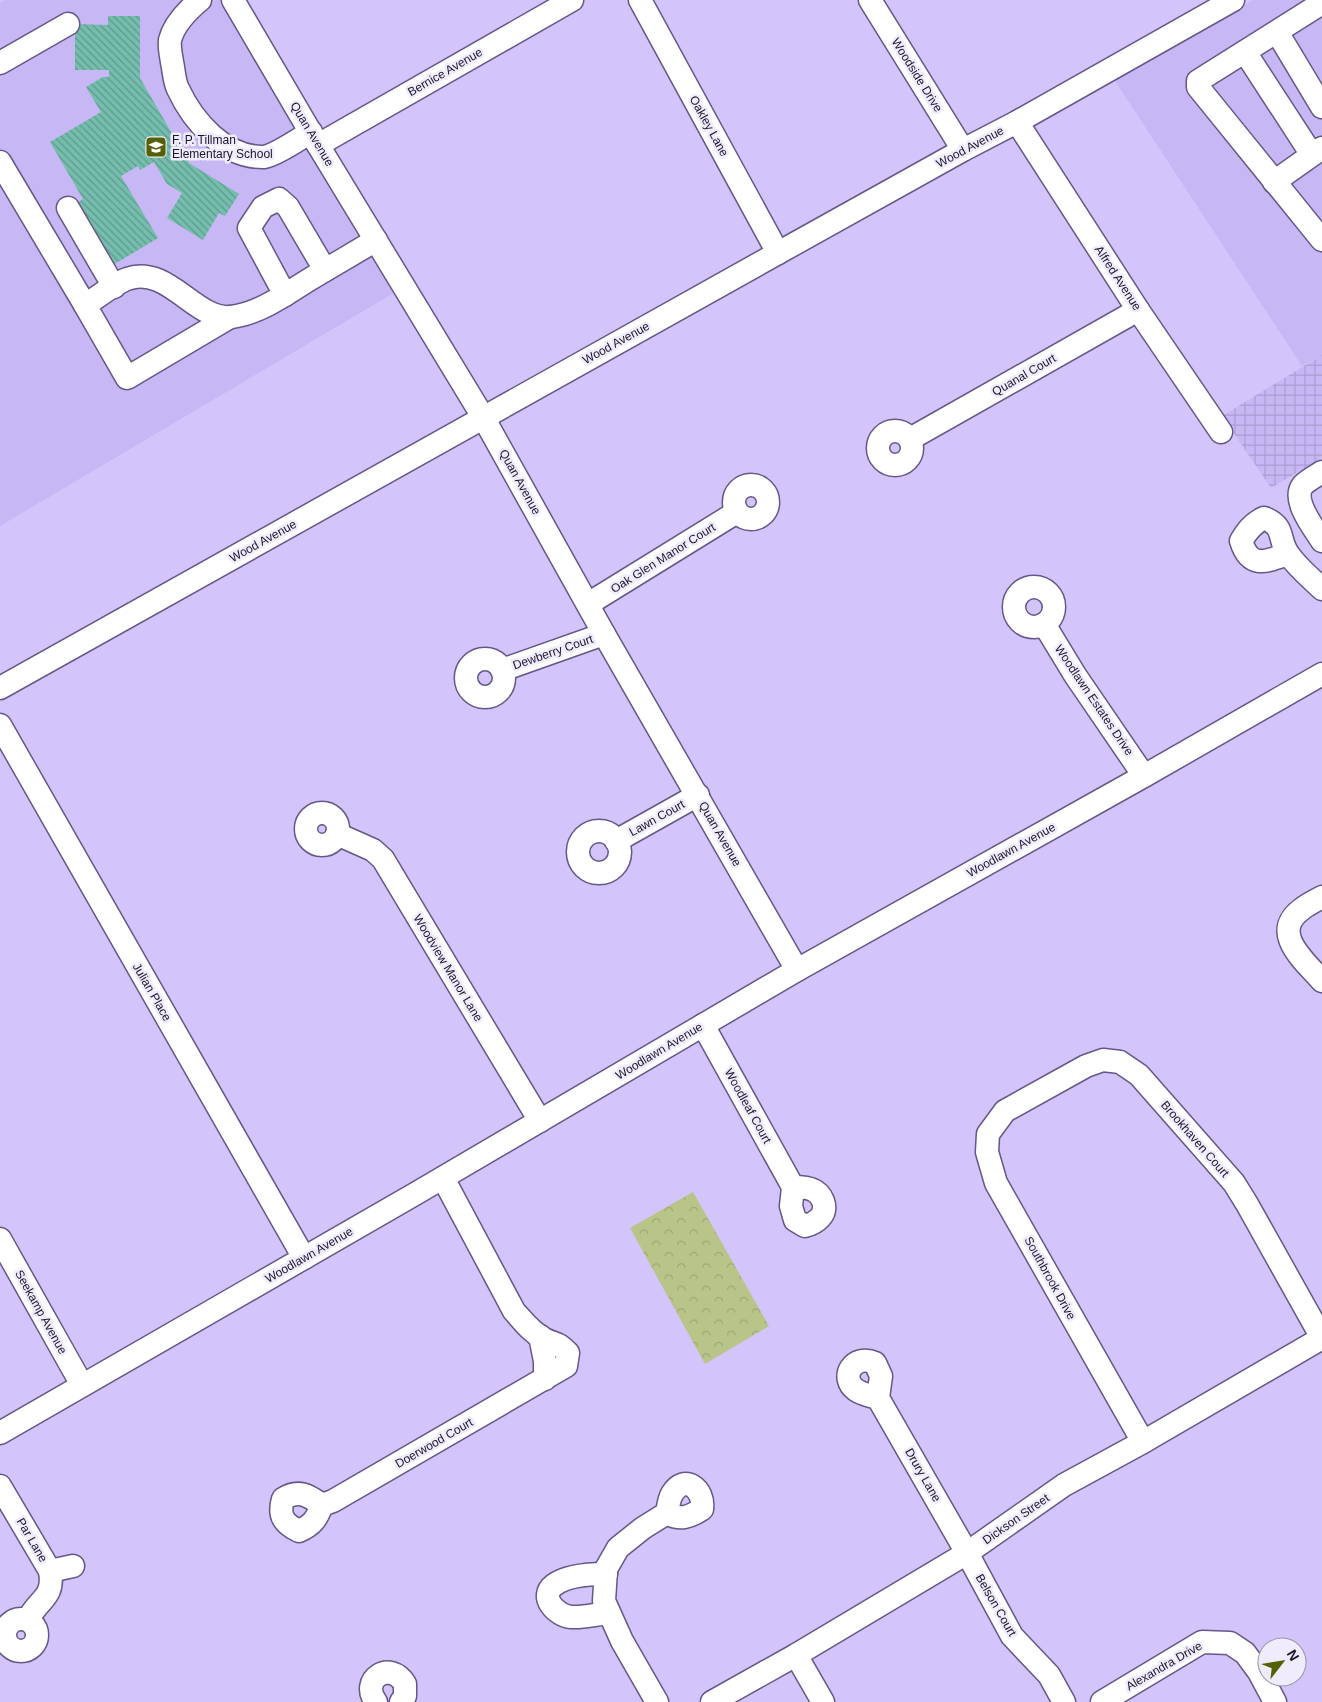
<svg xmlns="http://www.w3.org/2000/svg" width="1322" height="1702" font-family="Helvetica,sans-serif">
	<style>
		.built { fill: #c8b7f5 }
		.industrial { fill: url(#industrial-grid) }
		.forest { fill: url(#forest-crowns) }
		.building { fill: url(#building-back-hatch) }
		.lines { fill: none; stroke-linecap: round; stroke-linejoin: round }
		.minor-casing { stroke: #655787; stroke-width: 25 }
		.minor { stroke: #fff; stroke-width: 22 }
		.labels { text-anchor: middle; stroke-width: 5; stroke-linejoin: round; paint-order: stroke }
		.street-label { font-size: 12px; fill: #1c162a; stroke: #f0ecfd }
		.poi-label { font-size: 12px; fill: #1c162a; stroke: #f0ecfd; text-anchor: start }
	</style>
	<defs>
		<pattern id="industrial-grid" width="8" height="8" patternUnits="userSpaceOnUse" patternTransform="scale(1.25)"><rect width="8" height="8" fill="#c8b7f5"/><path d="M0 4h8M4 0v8" fill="none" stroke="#ab9dd2"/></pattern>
		<pattern id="forest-crowns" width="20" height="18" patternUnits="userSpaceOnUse" patternTransform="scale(1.25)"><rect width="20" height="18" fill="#b9c488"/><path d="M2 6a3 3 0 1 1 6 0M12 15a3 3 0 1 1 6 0" fill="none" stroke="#9ea876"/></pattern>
		<pattern id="building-back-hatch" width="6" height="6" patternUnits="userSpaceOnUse" patternTransform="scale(1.25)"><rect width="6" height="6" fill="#75bead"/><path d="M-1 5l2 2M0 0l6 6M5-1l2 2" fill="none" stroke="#5f998d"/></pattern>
	</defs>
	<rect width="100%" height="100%" fill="#d3c4fc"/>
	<g class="built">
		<polygon points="5,0 227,0 397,291 0,526 0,3"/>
		<polygon points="1253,0 1322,0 1322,355 1302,366 1113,78"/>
	</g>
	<polygon class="industrial" points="1322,355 1322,458 1271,488 1222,416"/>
	<polygon class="forest" points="693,1192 769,1326 705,1364 630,1228"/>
	<polygon class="building" points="108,16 140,16 140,78 189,163 239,194 225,216 219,213 203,240 167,218 182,193 167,184 154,162 140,170 138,166 121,176 158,238 113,265 77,203 83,199 50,142 101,112 86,87 103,77 109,77 109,70 75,70 75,24 108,25"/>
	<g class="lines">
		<g class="minor-casing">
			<g id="minor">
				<path d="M200,0C188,10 174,24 170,40C169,47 171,55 172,62C174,71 174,81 178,89C193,121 224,158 264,157C274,156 301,138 311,132"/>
				<polyline points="233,0 318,145 483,417 604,634 797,970"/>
				<polyline points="640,0 778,253"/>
				<polyline points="870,0 963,150"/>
				<polyline points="1322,3 1198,81 1198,87 1322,240"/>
				<polyline points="1277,32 1322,107"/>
				<polyline points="1245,52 1312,155"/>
				<polyline points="0,63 68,24"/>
				<polyline points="1017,122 1138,310 1221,432"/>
				<polyline points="318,145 572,0"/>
				<path d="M0,162L85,305C97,298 115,283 127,279C168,264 195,321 231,317C258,314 285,295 307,281C330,267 353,254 376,240"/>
				<polyline points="1274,182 1322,148"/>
				<polyline points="68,208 114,287"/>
				<polyline points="285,295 249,228 263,207 279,199 288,207 325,270"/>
				<polyline points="85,305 127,378 230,317"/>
				<circle cx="895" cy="448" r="17"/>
				<polyline points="910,439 1138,310"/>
				<path d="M1322,472C1316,476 1308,480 1303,485C1291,500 1314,528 1322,541"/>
				<circle cx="751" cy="502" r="17"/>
				<path d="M1288,554C1265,562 1250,569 1241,541C1247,531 1253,523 1264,518C1287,527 1277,540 1289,555C1298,568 1311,578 1322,589"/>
				<circle cx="1034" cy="607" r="20"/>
				<polyline points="588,604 737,512"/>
				<polyline points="1044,624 1075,675 1144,776"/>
				<circle cx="485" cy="678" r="19"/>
				<polyline points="502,670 604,634"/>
				<polyline points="0,688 778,253 963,150 1017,122 1233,0"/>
				<polyline points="0,725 304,1258"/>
				<circle cx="322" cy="829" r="16"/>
				<circle cx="599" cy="852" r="21"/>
				<polyline points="337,834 373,850 383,859 540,1121"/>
				<polyline points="616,841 698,795"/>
				<path d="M1322,897C1315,901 1308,904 1302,909C1269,933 1305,961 1322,981"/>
				<path d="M703,1025L793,1187C800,1187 807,1187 813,1190C818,1192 821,1196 823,1201C828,1215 816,1223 805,1226L795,1220L791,1206L793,1187"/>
				<polyline points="0,1239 82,1385"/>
				<polyline points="540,1336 545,1361 545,1379"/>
				<path d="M878,1398L881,1376L875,1363C853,1353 839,1378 856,1390C862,1394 870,1396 878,1398L967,1553L1012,1636L1049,1675L1064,1702"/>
				<polyline points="0,1433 415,1194 797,970 1144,776 1322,674"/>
				<polyline points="1143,1442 996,1183 987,1152 988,1134 1005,1111 1086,1066 1103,1060 1120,1062 1139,1075 1234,1183 1247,1204 1322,1338"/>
				<path d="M0,1486L50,1571C55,1599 37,1599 28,1620"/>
				<path d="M322,1505C317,1518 313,1525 299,1531C284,1524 278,1516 283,1499C298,1489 308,1495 322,1505L333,1501L566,1366L568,1353C558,1342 556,1345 544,1339C531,1332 523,1321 514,1311L443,1178"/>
				<polyline points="50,1571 73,1566"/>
				<path d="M606,1574C590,1574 567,1575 554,1585C538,1597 557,1616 571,1617C583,1618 597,1614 609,1613"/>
				<circle cx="21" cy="1635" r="16"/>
				<polyline points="796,1655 823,1702"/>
				<path d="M376,1702C359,1680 390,1659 405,1684V1696L401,1702"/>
				<path d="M657,1702L622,1641L604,1601L606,1569L618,1548L643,1528L667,1513C668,1507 669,1499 672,1494C684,1473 705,1489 702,1509C690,1517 680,1521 667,1513"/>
				<polyline points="712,1702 796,1655 967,1553 1064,1485 1143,1442 1322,1338"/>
				<polyline points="1102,1702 1202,1642 1230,1643 1245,1653 1259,1672 1275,1702"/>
			</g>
		</g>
		<use href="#minor" class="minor"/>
	</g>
	<defs>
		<g id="school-square" transform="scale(1.125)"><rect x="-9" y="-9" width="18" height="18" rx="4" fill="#556000" stroke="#f0ecfd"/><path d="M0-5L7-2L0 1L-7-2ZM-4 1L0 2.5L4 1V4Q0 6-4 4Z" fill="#fff"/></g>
	</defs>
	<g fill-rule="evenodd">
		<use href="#school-square" x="156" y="147"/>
	</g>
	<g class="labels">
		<g class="street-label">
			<text transform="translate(445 72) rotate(-30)" y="4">Bernice Avenue</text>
			<text transform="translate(917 75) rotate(58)" y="4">Woodside Drive</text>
			<text transform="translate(709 126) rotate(61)" y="4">Oakley Lane</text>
			<text transform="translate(312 134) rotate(59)" y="4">Quan Avenue</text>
			<text transform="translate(970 147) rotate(-28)" y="4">Wood Avenue</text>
			<text transform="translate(1118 278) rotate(57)" y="4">Alfred Avenue</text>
			<text transform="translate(616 343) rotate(-29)" y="4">Wood Avenue</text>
			<text transform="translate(1024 375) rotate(-30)" y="4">Quanal Court</text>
			<text transform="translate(520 482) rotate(61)" y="4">Quan Avenue</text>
			<text transform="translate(263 541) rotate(-29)" y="4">Wood Avenue</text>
			<text transform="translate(663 558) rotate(-32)" y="4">Oak Glen Manor Court</text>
			<text transform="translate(553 652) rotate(-19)" y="4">Dewberry Court</text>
			<text transform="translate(1094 700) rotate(56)" y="4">Woodlawn Estates Drive</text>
			<text transform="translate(657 818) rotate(-29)" y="4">Lawn Court</text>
			<text transform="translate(720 834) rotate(60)" y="4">Quan Avenue</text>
			<text transform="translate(1011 850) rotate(-29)" y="4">Woodlawn Avenue</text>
			<text transform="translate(448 968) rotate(59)" y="4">Woodview Manor Lane</text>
			<text transform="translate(152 992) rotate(60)" y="4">Julian Place</text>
			<text transform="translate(659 1051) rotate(-31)" y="4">Woodlawn Avenue</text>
			<text transform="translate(748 1106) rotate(61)" y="4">Woodleaf Court</text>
			<text transform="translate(1195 1139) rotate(49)" y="4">Brookhaven Court</text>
			<text transform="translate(309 1255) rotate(-30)" y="4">Woodlawn Avenue</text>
			<text transform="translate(1050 1278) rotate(61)" y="4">Southbrook Drive</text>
			<text transform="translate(41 1312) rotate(61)" y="4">Seekamp Avenue</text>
			<text transform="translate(434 1443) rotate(-30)" y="4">Doerwood Court</text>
			<text transform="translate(923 1475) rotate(60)" y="4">Drury Lane</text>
			<text transform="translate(1016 1519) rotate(-35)" y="4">Dickson Street</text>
			<text transform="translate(32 1540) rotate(60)" y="4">Par Lane</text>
			<text transform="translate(996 1605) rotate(60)" y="4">Belson Court</text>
			<text transform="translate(1164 1666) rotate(-30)" y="4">Alexandra Drive</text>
		</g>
		<g class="poi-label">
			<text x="172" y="144">F. P. Tillman<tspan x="172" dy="14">Elementary School</tspan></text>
		</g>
	</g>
	<g transform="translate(1282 1662) rotate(59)"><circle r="24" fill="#f0ecfd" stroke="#9b96a9"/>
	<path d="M0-4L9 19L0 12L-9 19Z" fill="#556000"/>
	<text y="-8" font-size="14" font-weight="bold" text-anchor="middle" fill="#1c162a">N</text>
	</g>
</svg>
